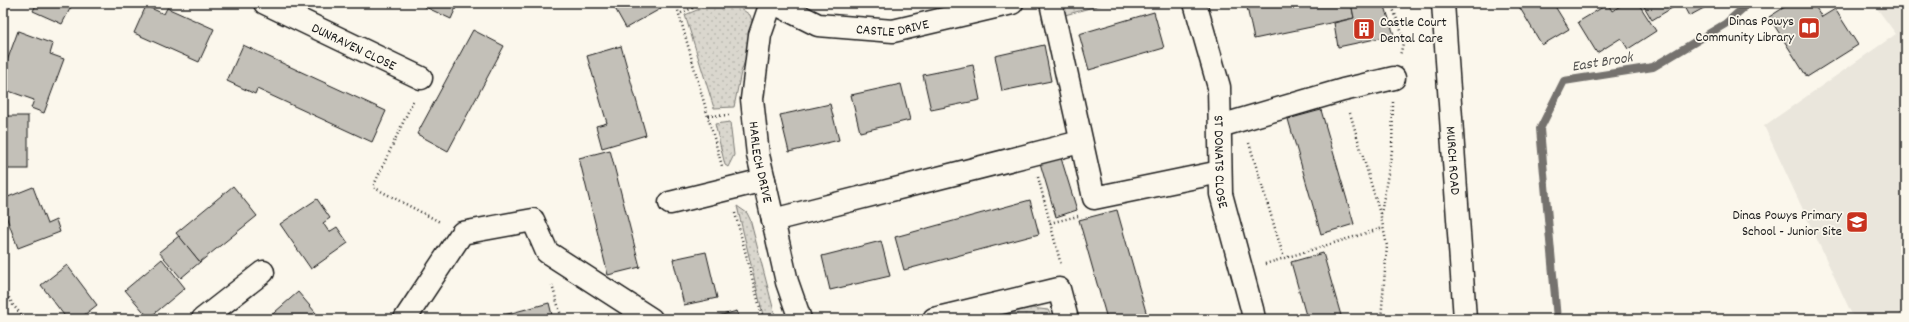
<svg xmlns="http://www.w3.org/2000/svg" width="1909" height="322" font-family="Dekko,sans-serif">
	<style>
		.built { fill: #eae6dc }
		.grass { fill: url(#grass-dots); stroke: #7b7a75 }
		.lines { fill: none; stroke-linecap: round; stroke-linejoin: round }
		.stream { stroke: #74726e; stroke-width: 8 }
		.building { fill: #c3c0b8; stroke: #1c1c1c }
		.minor-casing { stroke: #1c1c1c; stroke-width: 25 }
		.path { stroke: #1c1c1c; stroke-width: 2.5; stroke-dasharray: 1 3; stroke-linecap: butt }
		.minor { stroke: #fbf7ec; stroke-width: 22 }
		.labels { text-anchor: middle; stroke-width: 3.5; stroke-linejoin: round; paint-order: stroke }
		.poi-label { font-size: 14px; fill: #1c1c1c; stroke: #fbf7ec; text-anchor: end }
		.street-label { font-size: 14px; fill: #1c1c1c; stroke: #fbf7ec }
		.water-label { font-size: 15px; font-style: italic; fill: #575653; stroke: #fbf7ec }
	</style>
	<defs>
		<pattern id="grass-dots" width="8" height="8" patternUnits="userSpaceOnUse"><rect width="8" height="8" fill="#dad7ce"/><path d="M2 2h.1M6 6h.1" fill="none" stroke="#bab8b0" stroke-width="1.8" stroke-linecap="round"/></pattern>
	</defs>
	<rect width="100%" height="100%" fill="#fbf7ec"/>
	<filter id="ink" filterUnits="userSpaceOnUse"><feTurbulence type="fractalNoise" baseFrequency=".025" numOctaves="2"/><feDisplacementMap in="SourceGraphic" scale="8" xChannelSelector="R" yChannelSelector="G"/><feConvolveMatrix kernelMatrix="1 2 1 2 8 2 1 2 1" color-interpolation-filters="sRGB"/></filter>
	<g filter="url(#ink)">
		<polygon class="built" points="1873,3 1906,3 1906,319 1854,319 1764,126 1896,34"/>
		<g class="grass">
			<polygon points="714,3 733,3 750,15 754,27 752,42 741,72 734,107 714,108 685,15"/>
			<polygon points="1069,3 1107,3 1065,15 1063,11"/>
			<polygon points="730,122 734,155 728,167 725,165 715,124"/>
			<polygon points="737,206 747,213 750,219 776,319 764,319"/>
			<polygon points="1031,308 1048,310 1053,319 988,319"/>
		</g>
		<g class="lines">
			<polyline class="stream" points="1557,319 1540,129 1564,81 1653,67 1725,24 1749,3"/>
		</g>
		<g class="building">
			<polygon points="37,3 73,3 62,24 33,11"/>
			<polygon points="417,3 458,3 451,19"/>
			<polygon points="612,3 660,3 662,8 626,28"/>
			<polygon points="1246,3 1351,3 1354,18 1254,39"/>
			<polygon points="1351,3 1384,3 1394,35 1338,47 1334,23 1354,18"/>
			<polygon points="1517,3 1553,3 1569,29 1542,45"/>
			<polygon points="1625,3 1638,3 1656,31 1628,49 1621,38 1597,53 1578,22 1608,4 1612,11"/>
			<polygon points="1642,3 1675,3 1677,5 1652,20"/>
			<polygon points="1682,3 1713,3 1689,16"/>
			<polygon points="1791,3 1813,3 1822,17 1835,9 1858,45 1807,77 1769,17"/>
			<polygon points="146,6 164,14 167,8 214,29 199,62 134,33"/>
			<polygon points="1154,12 1164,48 1089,70 1079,34"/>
			<polygon points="473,30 504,46 448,151 417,134"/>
			<polygon points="18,31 53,44 50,54 64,59 44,113 31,108 34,100 3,89 3,72"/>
			<polygon points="243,45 386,111 372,142 257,89 255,94 227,81"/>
			<polygon points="1044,45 1051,81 1002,91 995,56"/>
			<polygon points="621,46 646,135 602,148 596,126 607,123 587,56"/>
			<polygon points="973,65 980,100 931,110 923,75"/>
			<polygon points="901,84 910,120 860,132 851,95"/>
			<polygon points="830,104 839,140 789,152 780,115"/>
			<polygon points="1321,110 1354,224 1321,234 1288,119"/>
			<rect x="3" y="116" width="25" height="53"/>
			<polygon points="610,150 640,267 608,275 579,158"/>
			<polygon points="1061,158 1077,210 1056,217 1040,163"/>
			<polygon points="233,186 257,216 200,262 176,233"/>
			<polygon points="33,187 47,224 56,220 60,232 18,248 3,208 3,199"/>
			<polygon points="317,199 330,218 323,223 329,232 337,227 348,243 311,269 280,224"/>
			<polygon points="1030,200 1039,234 904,270 895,237"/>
			<polygon points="1117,210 1148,319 1107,319 1079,220"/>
			<polygon points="179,236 200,262 181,278 159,252"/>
			<polygon points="881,241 890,276 830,290 822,256"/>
			<polygon points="706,252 717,298 684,305 673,259"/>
			<polygon points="1323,253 1342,319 1307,319 1291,262"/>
			<polygon points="162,259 185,288 149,318 125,290"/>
			<polygon points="67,265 97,305 79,319 67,319 41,285"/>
			<polygon points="298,292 321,319 267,319"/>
			<polygon points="549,303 553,319 489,319"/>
			<polygon points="737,311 740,319 707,319"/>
		</g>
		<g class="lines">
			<g class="minor-casing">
				<g id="minor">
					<path id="s1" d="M265,3L421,78"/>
					<path id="s2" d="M771,3L760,35L752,99L758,155L764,180L787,282L800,319"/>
					<path id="s3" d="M774,3L818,25L893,31L1012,3"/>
					<polyline points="1051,3 1094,198 1220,172"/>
					<path id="s4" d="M1195,3L1219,87L1221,194L1252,309L1254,319"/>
					<path id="s5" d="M1443,3L1465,319"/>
					<polyline points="1220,126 1343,90 1394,78"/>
					<polyline points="670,203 764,180"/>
					<polyline points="773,220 1080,142"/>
					<polyline points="203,319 263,272"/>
					<polyline points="405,319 462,233 533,220 547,252 651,319"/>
					<polyline points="934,319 1059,289 1067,319"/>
				</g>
			</g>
			<g class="path">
				<polyline points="676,3 679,14"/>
				<polyline points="704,3 679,14 722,166"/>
				<polyline points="1391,3 1404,39 1400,56"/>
				<polyline points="3,18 10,3"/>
				<polyline points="413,101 373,187 440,222"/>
				<polyline points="1350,113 1381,217 1387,246 1381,319"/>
				<polyline points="708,116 729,115"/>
				<polyline points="1249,143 1284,258"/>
				<polyline points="1038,177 1061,265"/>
				<polyline points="735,213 763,319"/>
				<polyline points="1381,214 1392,150 1393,102"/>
				<polyline points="1050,223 1078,216"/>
				<polyline points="1265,264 1383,228"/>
				<polyline points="552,285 562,319"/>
				<polyline points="3,287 13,305 25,319"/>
			</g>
			<use href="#minor" class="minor"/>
		</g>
	</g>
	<defs>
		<g id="library-square" transform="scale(1.15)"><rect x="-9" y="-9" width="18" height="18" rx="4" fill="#c8321e" stroke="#fbf7ec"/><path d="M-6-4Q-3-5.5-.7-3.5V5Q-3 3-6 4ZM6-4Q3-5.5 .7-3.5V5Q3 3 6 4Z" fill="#fff"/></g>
		<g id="building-square" transform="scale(1.15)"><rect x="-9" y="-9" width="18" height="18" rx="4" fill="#c8321e" stroke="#fbf7ec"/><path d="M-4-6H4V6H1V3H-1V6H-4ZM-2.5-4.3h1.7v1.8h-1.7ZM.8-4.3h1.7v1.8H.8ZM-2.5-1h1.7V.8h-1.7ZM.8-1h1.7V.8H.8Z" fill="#fff"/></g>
		<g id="school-square" transform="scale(1.15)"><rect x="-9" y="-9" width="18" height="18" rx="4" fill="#c8321e" stroke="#fbf7ec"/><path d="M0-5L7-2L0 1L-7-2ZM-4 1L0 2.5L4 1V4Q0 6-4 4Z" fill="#fff"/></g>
	</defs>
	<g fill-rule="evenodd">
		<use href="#library-square" x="1809" y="28"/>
		<use href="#building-square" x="1364" y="29"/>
		<use href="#school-square" x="1857" y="222"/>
	</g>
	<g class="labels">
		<g class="poi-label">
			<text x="1794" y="25">Dinas Powys<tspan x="1794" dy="16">Community Library</tspan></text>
			<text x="1380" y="26" text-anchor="start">Castle Court<tspan x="1380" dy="16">Dental Care</tspan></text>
			<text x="1842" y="219">Dinas Powys Primary<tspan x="1842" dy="16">School - Junior Site</tspan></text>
		</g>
		<g class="street-label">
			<text dy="5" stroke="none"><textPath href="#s3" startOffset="124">CASTLE DRIVE</textPath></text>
			<text dy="5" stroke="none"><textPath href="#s1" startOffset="99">DUNRAVEN CLOSE</textPath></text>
			<text dy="5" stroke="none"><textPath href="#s4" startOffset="162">ST DONATS CLOSE</textPath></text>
			<text dy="5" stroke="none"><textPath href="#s5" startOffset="158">MURCH ROAD</textPath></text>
			<text dy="5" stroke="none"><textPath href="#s2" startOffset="162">HARLECH DRIVE</textPath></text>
		</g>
		<g class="water-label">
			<text transform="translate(1602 61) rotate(-9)" y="5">East Brook</text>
		</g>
	</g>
	<rect width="1909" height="322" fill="none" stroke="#fbf7ec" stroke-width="16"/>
	<rect x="8" y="8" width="1893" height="306" fill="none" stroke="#1c1c1c" stroke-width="1.5" filter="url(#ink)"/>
</svg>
